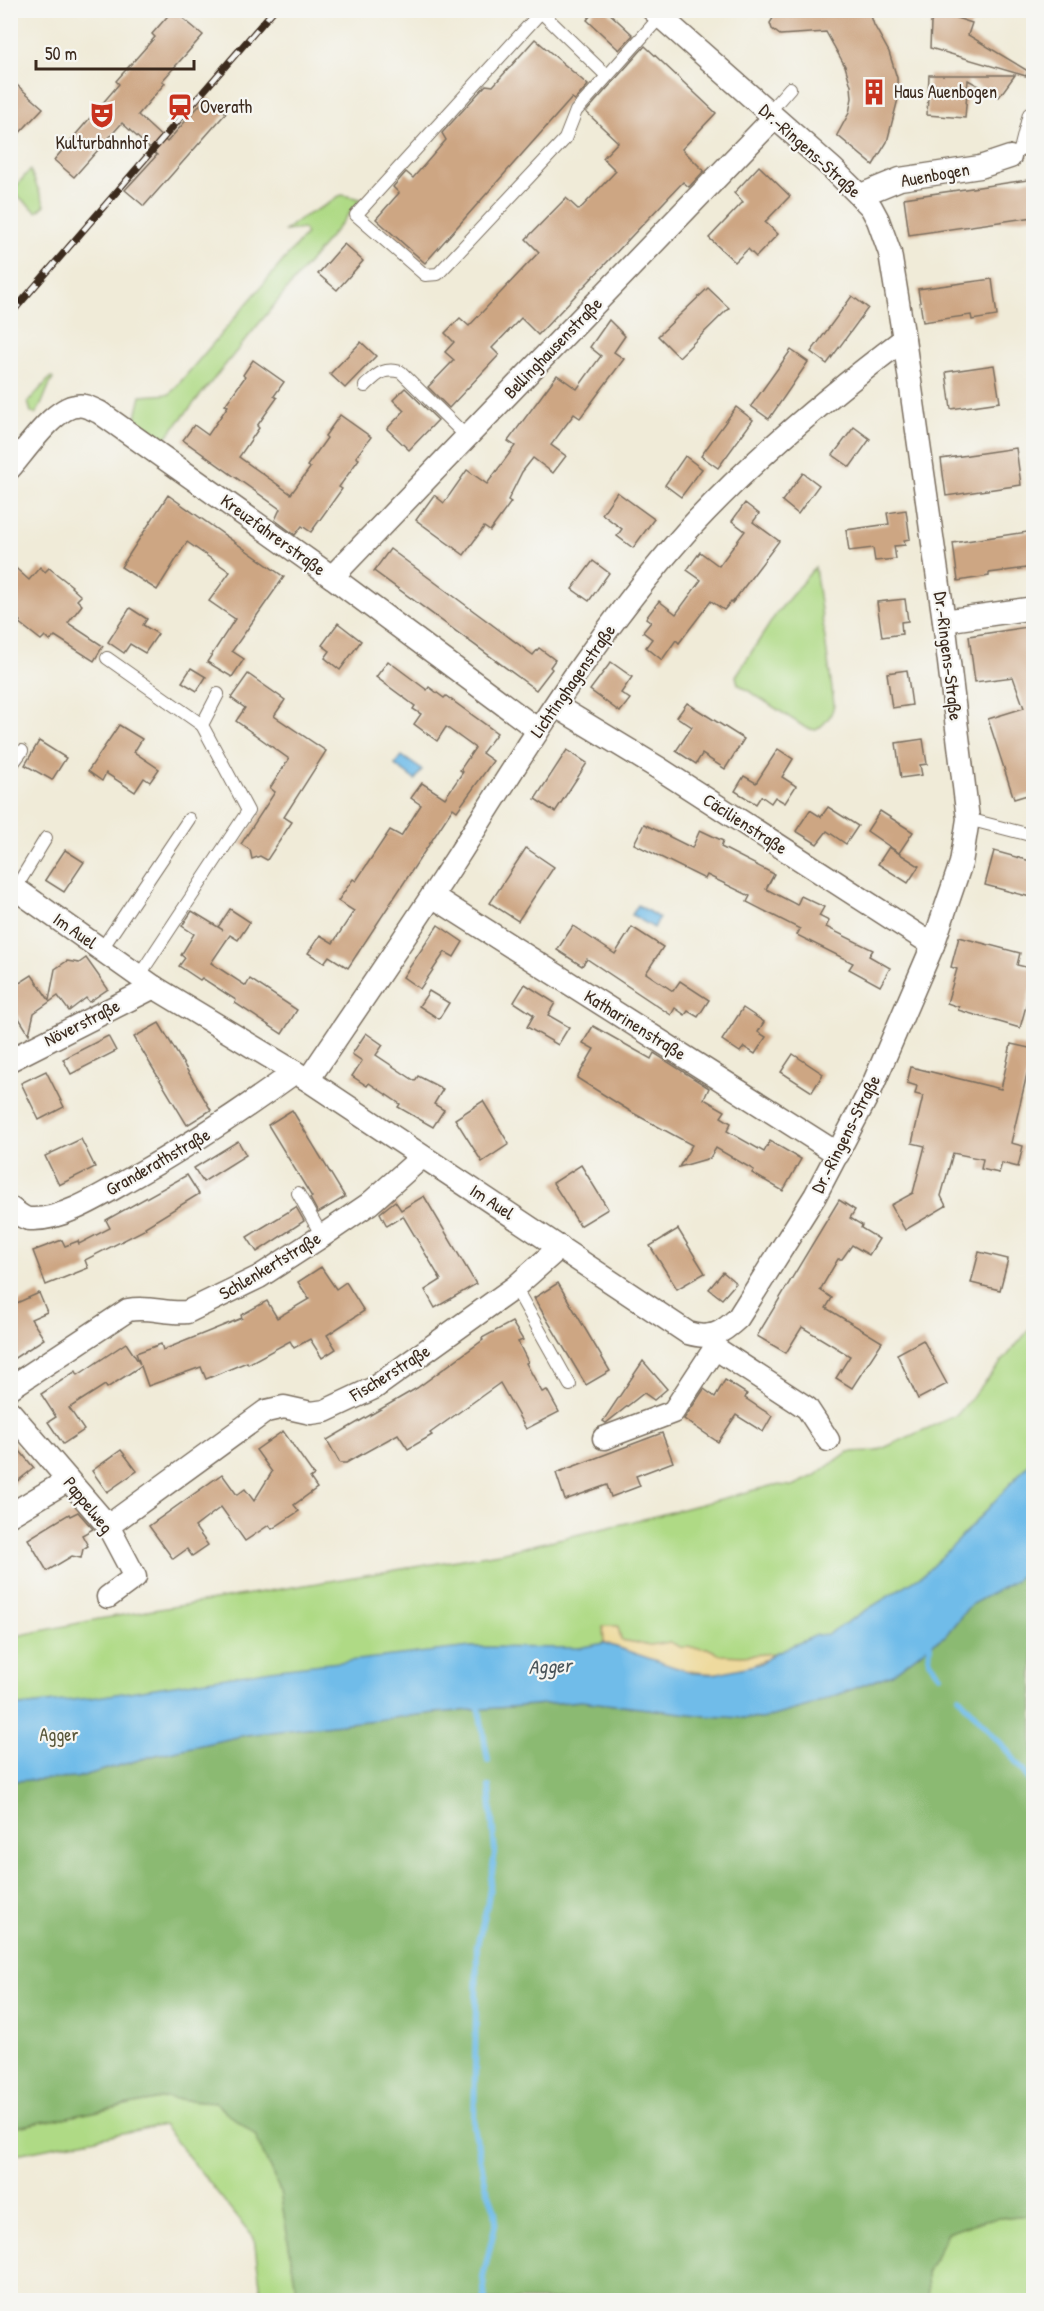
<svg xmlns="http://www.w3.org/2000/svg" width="1044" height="2311" font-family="'Patrick Hand',sans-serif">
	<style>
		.green { fill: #afda85; stroke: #758252; stroke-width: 1.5 }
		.forest { fill: #8bba72; stroke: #637248; stroke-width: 1.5 }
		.sand { fill: #eeda9e; stroke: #94825e; stroke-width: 1.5 }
		.water { fill: #6fbce9; stroke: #557384; stroke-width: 1.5 }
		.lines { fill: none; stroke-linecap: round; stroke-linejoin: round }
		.stream { stroke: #6fbce9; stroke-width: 6 }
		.building { fill: #cda683 }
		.service-casing { stroke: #7a6e5f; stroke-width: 14 }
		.minor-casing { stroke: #7a6e5f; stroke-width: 25 }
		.service { stroke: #fff; stroke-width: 12 }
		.minor { stroke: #fff; stroke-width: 22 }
		.rail-casing { stroke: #3b2a1e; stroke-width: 7 }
		.rail { stroke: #f6f6f2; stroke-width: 4.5; stroke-dasharray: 14; stroke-linecap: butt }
		.labels { text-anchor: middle; stroke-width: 4.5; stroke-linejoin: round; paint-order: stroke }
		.poi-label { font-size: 18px; fill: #3b2a1e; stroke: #f6f6f2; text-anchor: start }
		.street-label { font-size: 18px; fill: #3b2a1e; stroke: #f6f6f2 }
		.park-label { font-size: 18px; fill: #585638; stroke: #f6f6f2 }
		.water-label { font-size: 20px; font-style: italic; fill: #4b565b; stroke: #f6f6f2 }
	</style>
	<rect width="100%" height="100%" fill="#f6f6f2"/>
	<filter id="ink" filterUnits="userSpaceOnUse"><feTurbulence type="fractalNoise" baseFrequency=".0167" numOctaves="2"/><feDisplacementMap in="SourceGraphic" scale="12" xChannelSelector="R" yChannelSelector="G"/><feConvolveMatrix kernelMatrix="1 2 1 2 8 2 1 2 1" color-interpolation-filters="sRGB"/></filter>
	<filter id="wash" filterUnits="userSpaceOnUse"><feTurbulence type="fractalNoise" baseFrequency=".008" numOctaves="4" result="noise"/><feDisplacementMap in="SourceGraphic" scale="24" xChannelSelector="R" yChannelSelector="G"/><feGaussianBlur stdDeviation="1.35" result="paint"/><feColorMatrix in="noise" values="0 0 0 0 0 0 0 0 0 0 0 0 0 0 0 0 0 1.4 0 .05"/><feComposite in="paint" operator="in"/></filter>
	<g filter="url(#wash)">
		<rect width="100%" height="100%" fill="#f0ebd8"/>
		<g class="green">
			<polygon points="30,170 45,205 37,212 12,191"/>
			<path d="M342,195L361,199L163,441L135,421L141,396L170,394L306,234L304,229L285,231C301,216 309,214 326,205C333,201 334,197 342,195Z"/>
			<path d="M51,377L53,379C45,390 44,405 35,414L31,412L28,402Z"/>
			<path d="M815,567L834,704C832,716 826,723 816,730L806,728L738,684L736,676L776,614Z"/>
			<polygon points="1033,1325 1033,1546 908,1660 521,1699 421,1720 11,1780 11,1637 99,1619 499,1553 652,1517 774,1485 793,1486 814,1476 848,1452 877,1451 957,1415"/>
			<polygon points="166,2098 214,2102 255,2135 280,2191 298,2300 262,2300 254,2238 163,2125 11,2155 11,2128"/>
			<polygon points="1033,2214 1033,2300 928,2300 927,2273 947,2233 984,2220"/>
		</g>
		<polygon class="forest" points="1033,1563 1033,2214 984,2220 947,2233 927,2273 928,2300 298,2300 280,2191 255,2135 214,2102 165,2098 11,2128 11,1781 76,1778 156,1755 246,1735 435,1713 581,1701 707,1716 762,1719 808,1706 892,1674 930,1645 945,1636 970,1605 1014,1581"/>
		<path class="sand" d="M603,1626H618L621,1640L650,1645L670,1642L680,1647L707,1648L722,1655L742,1656L775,1653C712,1695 666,1662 604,1643Z"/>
		<g class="water">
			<polygon points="402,756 422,770 415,780 395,765"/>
			<polygon points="638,905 659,918 654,928 632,915"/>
			<polygon points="1033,1459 1033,1563 1015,1581 970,1605 945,1636 930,1645 892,1674 808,1706 762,1719 707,1716 581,1701 435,1713 246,1735 156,1755 76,1778 11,1781 11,1707 90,1698 278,1669 471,1647 579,1648 604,1643 692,1673 714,1674 759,1664 775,1653 817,1635 828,1634 924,1574 957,1542"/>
		</g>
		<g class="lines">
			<g class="stream">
				<polyline points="925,1639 930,1645 929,1661 940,1675"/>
				<polyline points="959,1697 1010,1754 1034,1786"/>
				<polyline points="479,1703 479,1709 488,1761"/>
				<polyline points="485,2300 483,2277 496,2222 495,2210 486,2186 474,2127 477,1946 487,1907 495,1852 489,1787"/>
			</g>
		</g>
		<g id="blocks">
			<g class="building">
				<polygon points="173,10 203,35 162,81 165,83 138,115 167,142 207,97 226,113 144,206 125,190 157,155 122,123 74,177 54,160 119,84 116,81 155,37 152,34"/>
				<polygon points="595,10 606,10 633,35 619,50 587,20"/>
				<polygon points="778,10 869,10 874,25 889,52 897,78 898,99 887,142 873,165 837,135 849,113 852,98 851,86 845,66 826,32 780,35 772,29 770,23"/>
				<polygon points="935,11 972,23 968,35 1028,71 1026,76 930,48 931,23"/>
				<polygon points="535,39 588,85 575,100 572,98 425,263 376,219 399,193 393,187 406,172 413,178 446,140 442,133 486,85 493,86"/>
				<polygon points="645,46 716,113 682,149 704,171 689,187 683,182 538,335 521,318 492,348 499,355 449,408 428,387 454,360 445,352 454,342 445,333 460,318 469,326 539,252 526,239 566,198 579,210 616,171 603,158 618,142 586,112"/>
				<polygon points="929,75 1015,75 999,97 968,80 965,118 927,115"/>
				<polygon points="10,79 43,108 10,143"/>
				<polygon points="759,166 790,196 765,222 778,234 756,257 748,249 735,262 709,238 743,202 734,193"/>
				<polygon points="1034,179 1034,217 909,235 904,198"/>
				<polygon points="344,244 363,261 337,290 318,274"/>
				<polygon points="992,279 997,316 972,320 971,315 923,322 918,289"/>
				<polygon points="708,288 729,308 679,357 658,336"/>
				<polygon points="852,296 868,308 827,364 811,352"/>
				<polygon points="609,320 625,336 614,352 624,359 580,418 574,414 551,445 566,456 553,473 533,458 522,472 508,500 511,502 490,531 484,527 464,555 416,520 434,495 444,503 467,470 487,484 515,446 508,441 557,375 577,389 601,356 590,347"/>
				<polygon points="361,342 376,356 345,388 330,374"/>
				<polygon points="791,350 808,362 769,419 751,406"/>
				<polygon points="253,360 284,382 274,396 277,398 257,426 259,428 239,457 291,494 310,468 307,466 327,438 325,436 340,415 371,437 356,457 359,459 339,487 342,489 311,532 302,526 295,535 275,520 280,509 183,440 194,425 208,435 228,406 225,405 245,377 243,375"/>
				<polygon points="994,365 1000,402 951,409 946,372"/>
				<polygon points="405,388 438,420 409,450 387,429 404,411 393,400"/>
				<polygon points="736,407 753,420 718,468 701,456"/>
				<polygon points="854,427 870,439 850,467 833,455"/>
				<polygon points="1016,448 1021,485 946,496 941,459"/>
				<polygon points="685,456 702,469 681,497 665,485"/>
				<polygon points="803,473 819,485 798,514 782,501"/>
				<polygon points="617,492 654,519 633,548 617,536 622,529 602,514"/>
				<polygon points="168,495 284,577 232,651 244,659 232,677 207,662 235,619 209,601 230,572 187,542 157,590 121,567"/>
				<polygon points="745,503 759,514 753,522 779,541 732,603 731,602 724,610 711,601 679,643 676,640 662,660 646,647 652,639 643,632 651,622 646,618 659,601 676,614 701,580 687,570 700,552 719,566 745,531 732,521"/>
				<polygon points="906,510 910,539 904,540 905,545 894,546 896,559 875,561 873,548 849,551 846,530 889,524 887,513"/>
				<polygon points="1034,531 1034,567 989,573 989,576 958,581 953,543"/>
				<polygon points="390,549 533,655 539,648 555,660 550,667 552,669 536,690 374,571"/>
				<polygon points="593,561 609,573 589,601 572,589"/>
				<polygon points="10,563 29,580 40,567 45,572 49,568 72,586 71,587 81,596 77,600 82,605 68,623 103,646 94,661 55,636 50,641 45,636 41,640 18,622 20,621 10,612"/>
				<polygon points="905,599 908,621 901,622 902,634 882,637 877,602"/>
				<polygon points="130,608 147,619 143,625 158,634 145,653 130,644 124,653 108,642"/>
				<polygon points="338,623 361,641 340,670 325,658 330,651 322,645"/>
				<polygon points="1034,626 1034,793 1014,799 988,719 1024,708 1013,677 975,682 969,636"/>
				<polygon points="388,661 427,690 429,687 444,698 446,696 497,733 482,753 493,761 457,811 453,808 348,968 329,956 324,963 308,953 320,935 333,943 354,911 338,901 353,879 356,881 390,830 401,836 421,805 411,798 422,783 445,798 463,772 460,770 475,748 446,727 437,741 414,724 421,714 413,709 415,706 376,677"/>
				<polygon points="611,662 632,677 621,693 630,699 620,712 590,690"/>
				<polygon points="191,668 206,677 197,691 182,682"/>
				<polygon points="907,670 912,705 892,708 887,673"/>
				<polygon points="248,674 285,700 274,716 326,751 284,817 292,822 267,860 260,856 252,859 250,850 241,844 275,792 270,788 289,759 236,721 245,708 231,698"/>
				<polygon points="687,703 744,739 725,769 702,754 696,764 676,751 692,727 677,717"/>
				<polygon points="119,725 142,739 134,752 159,769 150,782 144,778 135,792 106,773 102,781 88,771"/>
				<polygon points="923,739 927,764 920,765 922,775 901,778 896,743"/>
				<polygon points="39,741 66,758 52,780 25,765"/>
				<polygon points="778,749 793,759 782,777 796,786 785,803 775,797 771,803 761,796 756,804 735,791 744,776 756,783"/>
				<polygon points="567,750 587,763 555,812 535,799"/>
				<polygon points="828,807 858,826 846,844 827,831 817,844 796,831 810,810 821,817"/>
				<polygon points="880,811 913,832 899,853 867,831"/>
				<polygon points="644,824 692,848 700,830 723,841 721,847 774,874 766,889 797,905 801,896 824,907 819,916 829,921 826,927 873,950 869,956 890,968 880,986 849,969 853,963 797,935 800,929 747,902 750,896 707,875 705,879 634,844"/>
				<polygon points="889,847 919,866 908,883 878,864"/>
				<polygon points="526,848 554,867 518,921 490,903"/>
				<polygon points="65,850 84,862 64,892 45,880"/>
				<polygon points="994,851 1034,862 1034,898 985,885"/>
				<polygon points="230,909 250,922 238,940 230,935 211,963 246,986 250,979 297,1010 282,1034 235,1003 236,1000 202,978 200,980 179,966 185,958 181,955 194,934 182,926 192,911 223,930 218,927"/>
				<polygon points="438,925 463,942 454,957 445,952 420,989 403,977"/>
				<polygon points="573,926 615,954 632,927 663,947 646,973 673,991 680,981 709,1000 698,1017 688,1011 685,1015 675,1008 671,1015 587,959 582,966 557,950"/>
				<polygon points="959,937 1020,953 1017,965 1034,969 1034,989 1031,988 1020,1028 958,1010 959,1007 947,1003 957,969 951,967"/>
				<polygon points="86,958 108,989 89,1002 86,998 69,1011 58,996 34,1013 29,1034 17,1015 10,1019 10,989 32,975 49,1000 55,969 67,961 79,963"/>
				<polygon points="525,984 555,1003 548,1015 569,1027 558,1045 527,1027 534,1015 514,1002"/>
				<polygon points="429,991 449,1003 439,1019 419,1006"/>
				<polygon points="743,1008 764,1022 758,1032 766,1037 755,1054 744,1047 740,1052 722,1040"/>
				<polygon points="159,1023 211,1110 187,1125 134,1037"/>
				<polygon points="593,1026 651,1059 654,1053 709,1088 704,1099 725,1111 721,1117 731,1123 727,1131 764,1152 770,1141 801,1159 783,1191 752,1173 754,1170 716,1148 710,1158 679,1167 692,1145 633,1113 577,1078 594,1049 583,1043"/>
				<polygon points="366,1033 383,1045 376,1055 415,1081 418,1076 443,1089 434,1104 444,1110 433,1127 398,1107 400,1104 369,1083 367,1086 352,1076 362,1061 352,1054"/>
				<polygon points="108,1036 116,1051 71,1074 63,1059"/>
				<polygon points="1011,1044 1034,1049 1034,1076 1027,1074 1011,1143 1023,1146 1018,1167 1002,1163 999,1173 981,1169 983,1159 953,1153 941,1196 946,1206 905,1230 891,1205 913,1193 925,1146 912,1143 923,1096 915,1094 917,1086 907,1083 911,1067 1001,1089"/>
				<polygon points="793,1054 823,1074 812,1092 781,1072"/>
				<polygon points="46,1071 64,1107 39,1120 21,1083"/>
				<polygon points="483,1101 509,1144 482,1162 455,1119"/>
				<polygon points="292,1110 345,1197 318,1213 310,1198 312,1197 268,1125"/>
				<polygon points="81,1139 95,1167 59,1185 45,1156"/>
				<polygon points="238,1141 246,1155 203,1182 194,1168"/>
				<polygon points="581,1165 608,1209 580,1226 553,1183"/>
				<polygon points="187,1175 199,1194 145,1227 146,1229 85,1260 88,1268 46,1285 33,1251 62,1240 65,1246 78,1241 79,1244 110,1228 106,1220"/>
				<polygon points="424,1196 476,1284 435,1308 425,1290 441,1280 403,1216 387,1226 380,1213 395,1201 401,1210"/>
				<polygon points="839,1200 855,1210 850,1218 862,1225 861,1228 879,1239 869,1255 852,1245 842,1259 838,1259 820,1290 832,1298 826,1308 882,1342 852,1388 836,1378 850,1356 802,1327 786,1353 757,1336"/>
				<polygon points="296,1207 304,1221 257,1252 247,1237"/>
				<polygon points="678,1229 705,1273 677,1289 650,1246"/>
				<polygon points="979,1252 1008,1259 1000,1290 971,1283"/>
				<polygon points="321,1267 336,1289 346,1282 364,1311 327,1335 336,1349 322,1358 310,1339 294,1348 290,1341 248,1364 247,1362 206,1379 201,1367 148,1386 141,1366 107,1388 105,1385 69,1408 84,1430 63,1444 48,1422 56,1417 41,1394 76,1371 78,1375 126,1343 140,1364 136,1353 161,1344 163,1350 242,1318 241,1315 267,1301 277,1318 309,1299 298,1282"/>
				<polygon points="723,1272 736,1283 722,1299 709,1289"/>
				<polygon points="558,1283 610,1371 586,1385 534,1298"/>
				<polygon points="39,1293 47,1312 31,1319 44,1339 10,1361 10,1306"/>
				<polygon points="512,1322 523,1340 518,1342 528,1362 526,1363 542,1392 547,1390 559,1412 526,1429 500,1383 430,1433 432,1435 408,1449 398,1434 346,1463 340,1463 327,1440 417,1388 483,1340 482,1338"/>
				<polygon points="923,1340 947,1384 918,1399 897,1354"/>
				<polygon points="643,1361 667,1389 654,1400 644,1393 606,1423 603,1421"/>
				<polygon points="725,1380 747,1394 745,1398 772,1416 763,1432 736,1415 718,1442 684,1419 704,1389 715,1397"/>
				<polygon points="283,1431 314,1475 310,1478 317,1488 294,1505 299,1511 272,1529 269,1525 245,1541 221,1507 195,1527 208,1545 192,1556 187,1549 173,1559 149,1526 222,1474 237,1495 245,1489 254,1501 272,1472 256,1450"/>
				<polygon points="662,1433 673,1462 636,1476 640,1486 611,1497 607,1485 565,1500 556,1473"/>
				<polygon points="10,1439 34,1468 10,1487"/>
				<polygon points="121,1450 137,1471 107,1492 92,1471"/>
				<polygon points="78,1512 93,1529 82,1535 88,1546 83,1549 81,1558 72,1556 47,1571 28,1539 69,1514 70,1516"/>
			</g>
		</g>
	</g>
	<g filter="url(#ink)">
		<use href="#blocks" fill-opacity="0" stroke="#7a6e5f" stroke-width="1.5"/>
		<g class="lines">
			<g class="service-casing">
				<g id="service">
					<polyline points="607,76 541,12 356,215 425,275 438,274 565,139 576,111 660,17"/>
					<polyline points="768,113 790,88"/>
					<polyline points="1010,157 1020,150 1029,114"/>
					<path d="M365,386C378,374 383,367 401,372L467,437"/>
					<polyline points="107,658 202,725"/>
					<polyline points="10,767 22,751"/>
					<polyline points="968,819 1034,836"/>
					<polyline points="15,889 46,838"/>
					<polyline points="101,950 189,819"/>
					<polyline points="139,976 248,811 202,725 218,694"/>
					<polyline points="298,1193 322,1236"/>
					<polyline points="515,1287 570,1385"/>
				</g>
			</g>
			<g class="minor-casing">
				<g id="minor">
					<polyline points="861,195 900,179 980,167 1010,157"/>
					<path d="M10,468C25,451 54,408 76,406C84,404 92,409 99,412L332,577L538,730"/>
					<polyline points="332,577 774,118"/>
					<polyline points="944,621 1034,608"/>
					<polyline points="556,706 660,769 933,945"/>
					<path d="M10,885L154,987L308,1080L688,1333C711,1340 722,1333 738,1318L815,1196L872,1087L933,945L961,863L968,819L944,621L904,339L890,253L878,220L871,207L833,169L653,10"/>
					<polyline points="432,896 838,1154"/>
					<polyline points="10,1060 154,987"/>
					<path d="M308,1080C358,1006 409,932 458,856C529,744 599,629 688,530C753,459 827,397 904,339"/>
					<path d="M10,1208C16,1212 24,1219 30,1219C61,1221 102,1195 128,1180C187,1147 240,1112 295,1072"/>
					<polyline points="710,1335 715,1348 807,1408 828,1440"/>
					<path d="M10,1388L128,1310C149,1306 166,1314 187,1312L259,1277L322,1236L369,1204L422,1157"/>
					<polyline points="10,1412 108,1526 135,1577 108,1597"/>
					<polyline points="604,1438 673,1412 715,1348"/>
					<polyline points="10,1515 68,1480"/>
					<polyline points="108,1526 266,1411 284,1407 311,1413 325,1411 374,1388 515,1287 560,1247"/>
				</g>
			</g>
			<use href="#service" class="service"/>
			<use href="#minor" class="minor"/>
			<g class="rail-casing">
				<polyline id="rail" points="10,315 274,10"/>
			</g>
			<use href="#rail" class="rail"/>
		</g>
	</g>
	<defs>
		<g id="building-bare" transform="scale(2.07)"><path d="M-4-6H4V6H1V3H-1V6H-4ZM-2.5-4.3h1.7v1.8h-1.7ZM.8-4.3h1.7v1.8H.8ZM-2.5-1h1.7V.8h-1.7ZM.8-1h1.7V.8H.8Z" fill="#c8321e" stroke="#f6f6f2" stroke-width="2.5" paint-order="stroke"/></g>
		<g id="station-bare" transform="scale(2.07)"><path d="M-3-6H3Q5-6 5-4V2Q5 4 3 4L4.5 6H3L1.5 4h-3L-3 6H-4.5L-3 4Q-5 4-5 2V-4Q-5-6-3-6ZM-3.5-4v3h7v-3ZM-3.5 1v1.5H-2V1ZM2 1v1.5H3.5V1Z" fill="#c8321e" stroke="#f6f6f2" stroke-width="2.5" paint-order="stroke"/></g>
		<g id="theatre-bare" transform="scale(2.07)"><path d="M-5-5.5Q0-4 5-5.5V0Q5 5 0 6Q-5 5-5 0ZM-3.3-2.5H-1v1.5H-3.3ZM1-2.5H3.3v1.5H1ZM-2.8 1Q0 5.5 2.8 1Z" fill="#c8321e" stroke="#f6f6f2" stroke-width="2.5" paint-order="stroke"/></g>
	</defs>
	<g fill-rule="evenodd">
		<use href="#building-bare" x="874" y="92"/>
		<use href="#station-bare" x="180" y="107"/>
		<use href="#theatre-bare" x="102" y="115"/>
	</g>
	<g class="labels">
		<g class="poi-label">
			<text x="894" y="98">Haus Auenbogen</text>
			<text x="200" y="113">Overath</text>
			<text x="102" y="149" text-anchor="middle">Kulturbahnhof</text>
		</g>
		<g class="street-label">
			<text transform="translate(810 151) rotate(42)" y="6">Dr.-Ringens-Straße</text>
			<text transform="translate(935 175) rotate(-10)" y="6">Auenbogen</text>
			<text transform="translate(553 348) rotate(-46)" y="6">Bellinghausenstraße</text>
			<text transform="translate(273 535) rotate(36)" y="6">Kreuzfahrerstraße</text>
			<text transform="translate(948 656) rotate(83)" y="6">Dr.-Ringens-Straße</text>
			<text transform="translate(573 681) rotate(-55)" y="6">Lichtinghagenstraße</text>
			<text transform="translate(745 824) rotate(33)" y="6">Cäcilienstraße</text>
			<text transform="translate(75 931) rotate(35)" y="6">Im Auel</text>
			<text transform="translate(82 1023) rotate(-27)" y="6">Növerstraße</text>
			<text transform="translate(635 1025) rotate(32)" y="6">Katharinenstraße</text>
			<text transform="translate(846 1134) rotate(-63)" y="6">Dr.-Ringens-Straße</text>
			<text transform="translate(158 1162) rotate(-30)" y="6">Granderathstraße</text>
			<text transform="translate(492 1202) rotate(33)" y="6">Im Auel</text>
			<text transform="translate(270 1266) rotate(-31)" y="6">Schlenkertstraße</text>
			<text transform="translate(390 1373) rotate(-32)" y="6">Fischerstraße</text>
			<text transform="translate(88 1505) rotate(51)" y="6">Pappelweg</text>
		</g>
		<g class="park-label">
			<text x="59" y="1741">Agger</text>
		</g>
		<g class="water-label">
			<text transform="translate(550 1666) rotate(-3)" y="7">Agger</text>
		</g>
	</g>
	<rect width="1044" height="2311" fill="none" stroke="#f6f6f2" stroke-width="36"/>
	<path d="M36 60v9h158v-9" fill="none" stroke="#3b2a1e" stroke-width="3"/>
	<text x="45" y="60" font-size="18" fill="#3b2a1e" stroke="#f6f6f2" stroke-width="4.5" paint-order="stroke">50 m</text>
</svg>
